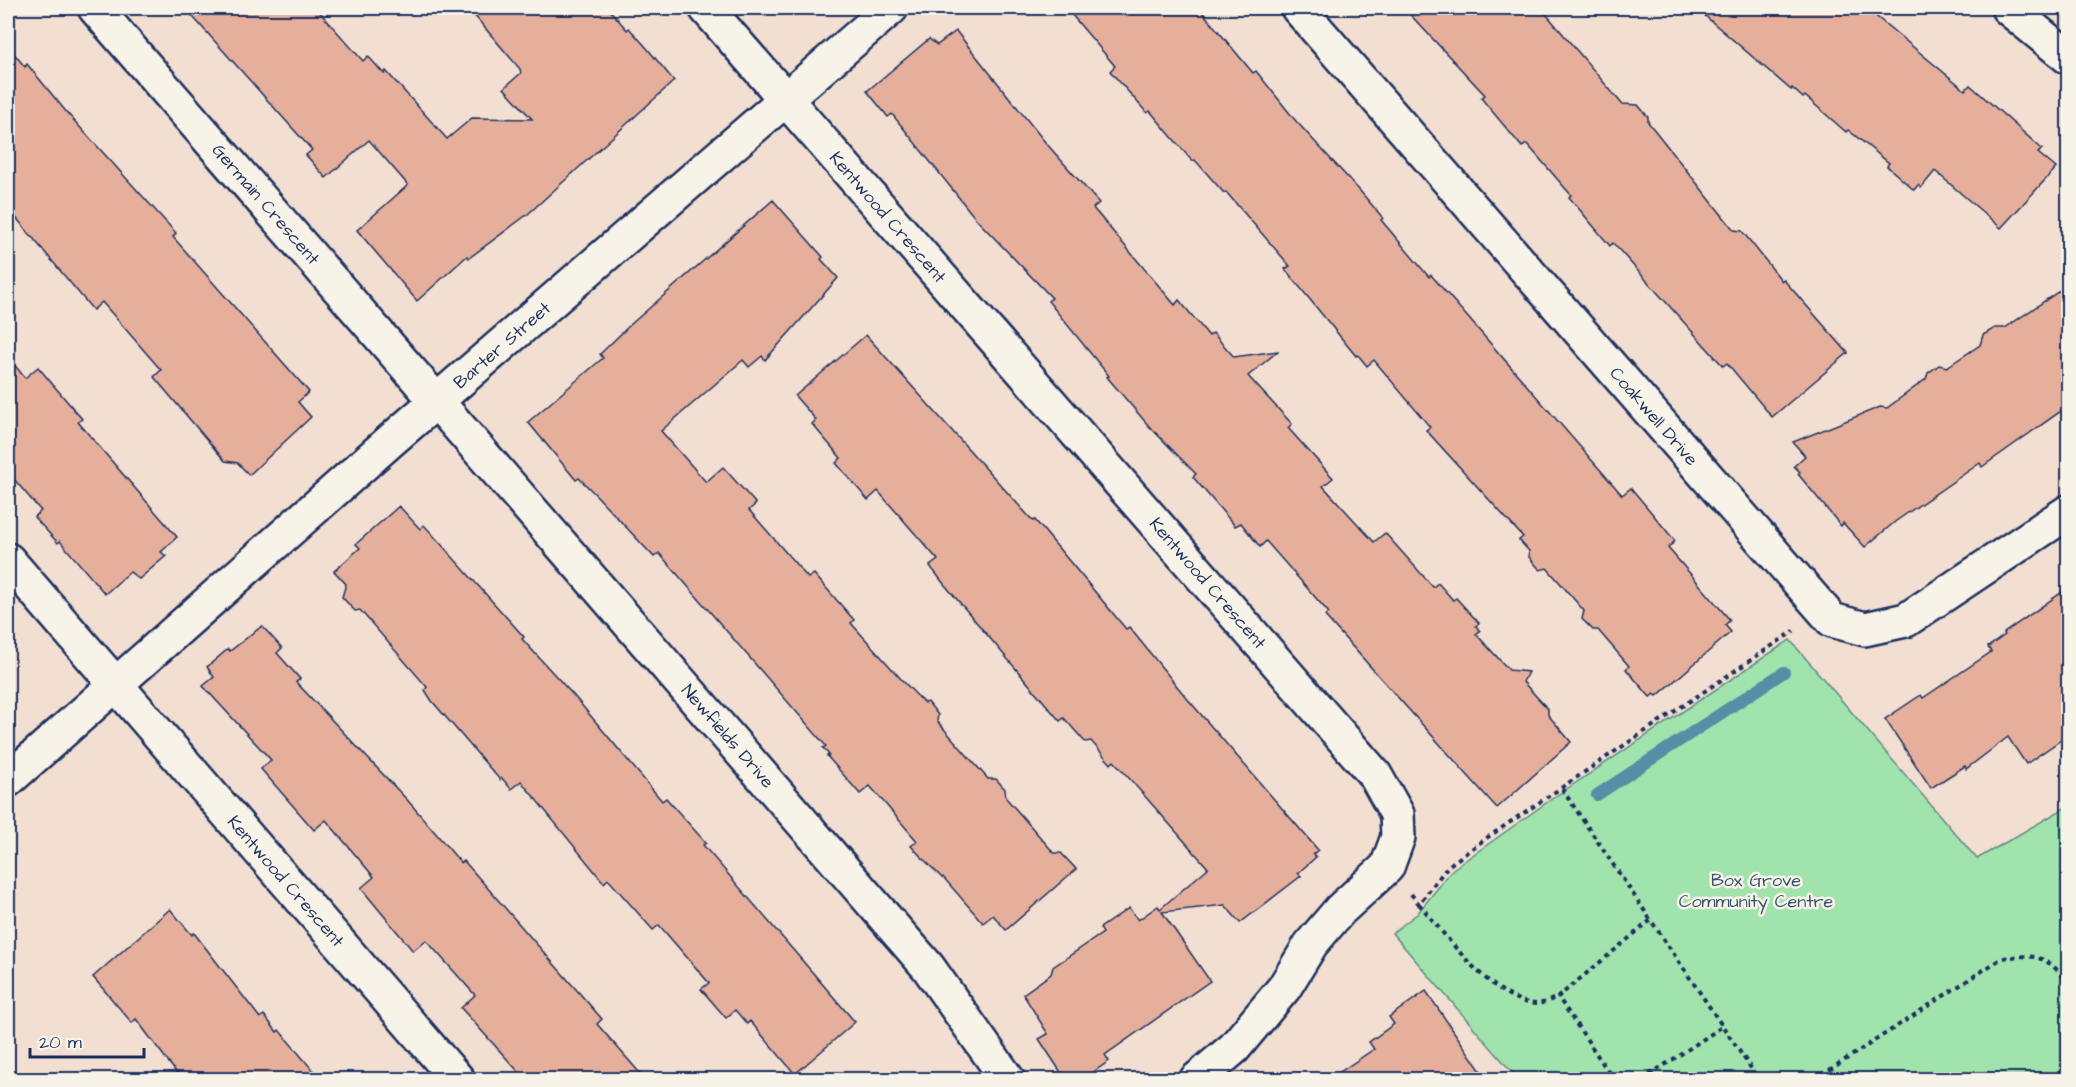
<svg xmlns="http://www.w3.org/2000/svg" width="2076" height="1087" font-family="'Architects Daughter',sans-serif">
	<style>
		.green { fill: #a1e3ad; stroke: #5e8986; stroke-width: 1.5 }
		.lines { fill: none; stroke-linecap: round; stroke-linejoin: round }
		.stream { stroke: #568ea5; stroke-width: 12 }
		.building { fill: #e6af9c; stroke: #1b2f5e; stroke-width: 1.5 }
		.street-casing { stroke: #1b2f5e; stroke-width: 38 }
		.path { stroke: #1b2f5e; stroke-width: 4; stroke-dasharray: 4.5 4.5; stroke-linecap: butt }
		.street { stroke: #f7f3e8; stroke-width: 33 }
		.labels { text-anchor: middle; stroke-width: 5; stroke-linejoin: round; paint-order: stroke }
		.street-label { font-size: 18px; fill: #1b2f5e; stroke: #f7f3e8 }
		.park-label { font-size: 18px; fill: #36536e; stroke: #f7f3e8 }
	</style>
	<rect width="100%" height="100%" fill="#f2dfd1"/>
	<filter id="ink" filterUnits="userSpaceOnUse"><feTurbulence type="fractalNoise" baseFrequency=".0167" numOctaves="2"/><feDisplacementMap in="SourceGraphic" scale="12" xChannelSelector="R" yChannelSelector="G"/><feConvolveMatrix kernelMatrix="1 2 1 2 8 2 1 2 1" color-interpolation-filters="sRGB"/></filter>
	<g filter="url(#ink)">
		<polygon class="green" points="1790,640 1977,859 2068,806 2068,1079 1518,1079 1392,933 1417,914 1453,869 1556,796"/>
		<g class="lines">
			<polyline class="stream" points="1597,795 1784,672"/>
		</g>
		<g class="building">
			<polygon points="185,8 316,8 363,61 368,56 384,74 386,71 447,139 472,118 532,119 504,88 521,73 520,69 468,8 608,8 627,30 629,28 646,47 674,81 528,214 469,258 467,256 417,301 357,230 408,185 369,140 326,178 306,155 312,150"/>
			<polygon points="1066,8 1199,8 1253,73 1256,71 1295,120 1360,191 1383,218 1381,220 1429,277 1431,275 1622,495 1631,488 1675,541 1668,548 1730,620 1725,625 1731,632 1657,696 1654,694 1650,697 1626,669 1629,666 1598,630 1593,630 1582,619 1584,611 1561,584 1547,568 1540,570 1529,557 1529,551 1519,540 1523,537 1426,430 1430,427 1374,360 1367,366 1358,355 1356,356 1285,269 1290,266 1226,192 1224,193 1195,160 1192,161 1150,111 1147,113 1110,71 1115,66"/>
			<polygon points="1404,8 1541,8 1622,104 1638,105 1648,117 1648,122 1734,230 1742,231 1782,281 1784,280 1848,353 1772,417 1727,363 1723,366 1613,243 1610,246 1569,197 1571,195 1527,144 1522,147 1481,98 1485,95"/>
			<polygon points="1696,8 1866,8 1965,90 1970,85 2042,149 2038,153 2056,168 2001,228 1935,171 1921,188 1918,185 1914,190 1887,166 1889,163 1848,130 1846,132 1805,96 1803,98 1792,88 1791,90"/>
			<polygon points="956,31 1045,142 1099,203 1093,208 1175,305 1179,300 1209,336 1213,333 1234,357 1278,351 1248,376 1292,424 1288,428 1333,478 1323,486 1374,542 1385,533 1433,587 1438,583 1453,600 1456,598 1479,623 1476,626 1480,631 1476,634 1509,670 1528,672 1523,682 1548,709 1548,715 1571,742 1497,808 1325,616 1329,613 1266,541 1260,547 1241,523 1235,526 1193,477 1196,474 1148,425 1107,377 1109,376 1048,301 1052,298 976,219 892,114 888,117 867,91 929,39 937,45"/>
			<polygon points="8,46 25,67 27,64 68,114 176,233 173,237 309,392 298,402 311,417 249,475 238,463 225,461 154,377 161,370 102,302 93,310 8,208"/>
			<polygon points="773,200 823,257 821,259 838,278 765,360 762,356 749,367 743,360 661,431 706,482 723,467 756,504 749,510 808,578 814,574 854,620 851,623 901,679 924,703 928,702 938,715 937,721 988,779 996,779 1005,789 1006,798 1054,853 1061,853 1076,869 1006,930 993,915 983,923 943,877 942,878 911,846 917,841 870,786 860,794 827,756 829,755 823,748 826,746 659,553 654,557 597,496 579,478 576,480 528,422 603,358 600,354 630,325"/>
			<polygon points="2068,285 2068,406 1982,467 1980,463 1896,521 1865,547 1843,523 1841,526 1798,474 1800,472 1794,466 1805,456 1793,442 1880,407 1887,408 1926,379 1928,373 1939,365 1947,367 1980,345 1983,335 1995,328 2005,328"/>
			<polygon points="866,335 1033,521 1035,520 1126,629 1129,627 1185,696 1318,850 1313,854 1316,857 1298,873 1301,876 1240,923 1225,905 1162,912 1210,981 1105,1055 1109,1061 1082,1080 1066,1080 1039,1039 1048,1034 1023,994 1051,974 1053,967 1103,933 1100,928 1129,908 1138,920 1158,906 1160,909 1208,868 1114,761 1111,764 1091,741 1085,742 1064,718 1060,721 944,584 930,566 938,560 878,491 868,500 836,463 841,458 812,424 816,420 795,396"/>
			<polygon points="8,357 25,378 38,367 82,419 78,422 177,537 161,552 166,556 139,579 130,572 105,594 60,541 58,543 34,517 41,511 8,472"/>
			<polygon points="399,506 420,529 424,525 524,637 522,639 574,696 662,801 666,798 706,843 703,845 855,1022 795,1074 750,1021 747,1024 735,1010 726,1018 701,989 709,983 659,925 653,930 608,879 604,883 521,781 511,789 502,778 500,780 432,701 425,690 427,687 360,610 355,611 342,597 346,584 334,571 360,548 356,544"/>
			<polygon points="2068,588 2068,735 2026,764 2008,737 1966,769 1965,766 1931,788 1885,719 1921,695 1923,698 1991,652 1988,647 2005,635 2004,633"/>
			<polygon points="262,626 282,648 277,653 300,679 296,682 410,803 461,863 464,861 602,1019 597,1024 646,1080 526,1080 461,1008 475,995 426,940 413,951 361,888 374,877 326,820 314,830 261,769 271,760 203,686 214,677 207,667 228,649 230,651"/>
			<polygon points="170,909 192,935 194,933 260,1018 264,1015 277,1032 279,1030 321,1080 182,1080 136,1019 132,1023 93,977"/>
			<polygon points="1426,991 1487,1080 1328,1080 1374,1049 1369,1042 1394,1024 1389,1017"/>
		</g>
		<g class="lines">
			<g class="street-casing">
				<g id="street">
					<polyline points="95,8 928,967 1008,1080"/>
					<polyline points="706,8 1375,775 1397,814 1398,837 1387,867 1340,910 1311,944 1284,988 1234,1048 1196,1080"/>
					<polyline points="1298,8 1832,620 1865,629 1906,620 2068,512"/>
					<polyline points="2008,8 2068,57"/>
					<polyline points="8,560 458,1080"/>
					<polyline points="8,780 389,442 891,8"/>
				</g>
			</g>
			<g class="path">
				<polyline points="1562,789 1759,1080"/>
				<polyline points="1411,894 1419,904 1448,866 1488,837 1794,631"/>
				<path d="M1419,904C1445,934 1493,1002 1536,1004C1543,1004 1552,999 1558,997"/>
				<polyline points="1614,1080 1558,997 1651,920"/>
				<polyline points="1642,1080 1723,1026"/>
				<path d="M1814,1080L2002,958C2036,954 2046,955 2068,982"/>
			</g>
			<use href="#street" class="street"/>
		</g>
	</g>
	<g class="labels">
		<g class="street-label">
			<text transform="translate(266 204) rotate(49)" y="6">Germain Crescent</text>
			<text transform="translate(888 217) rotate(49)" y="6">Kentwood Crescent</text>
			<text transform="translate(502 345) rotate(-41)" y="6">Barter Street</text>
			<text transform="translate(1654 416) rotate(49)" y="6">Coakwell Drive</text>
			<text transform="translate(1208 583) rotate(49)" y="6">Kentwood Crescent</text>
			<text transform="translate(728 736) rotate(49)" y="6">Newfields Drive</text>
			<text transform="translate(286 881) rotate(49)" y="6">Kentwood Crescent</text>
		</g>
		<g class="park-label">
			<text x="1756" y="886">Box Grove<tspan x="1756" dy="21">Community Centre</tspan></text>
		</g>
	</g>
	<rect width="2076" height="1087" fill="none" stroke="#f7f3e8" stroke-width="30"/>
	<rect x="15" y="15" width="2046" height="1057" fill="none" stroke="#1b2f5e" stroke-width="2" filter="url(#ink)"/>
	<path d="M30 1048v9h114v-9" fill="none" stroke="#1b2f5e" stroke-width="3"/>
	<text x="39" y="1048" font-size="18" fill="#1b2f5e" stroke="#f7f3e8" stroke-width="4.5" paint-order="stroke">20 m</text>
</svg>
